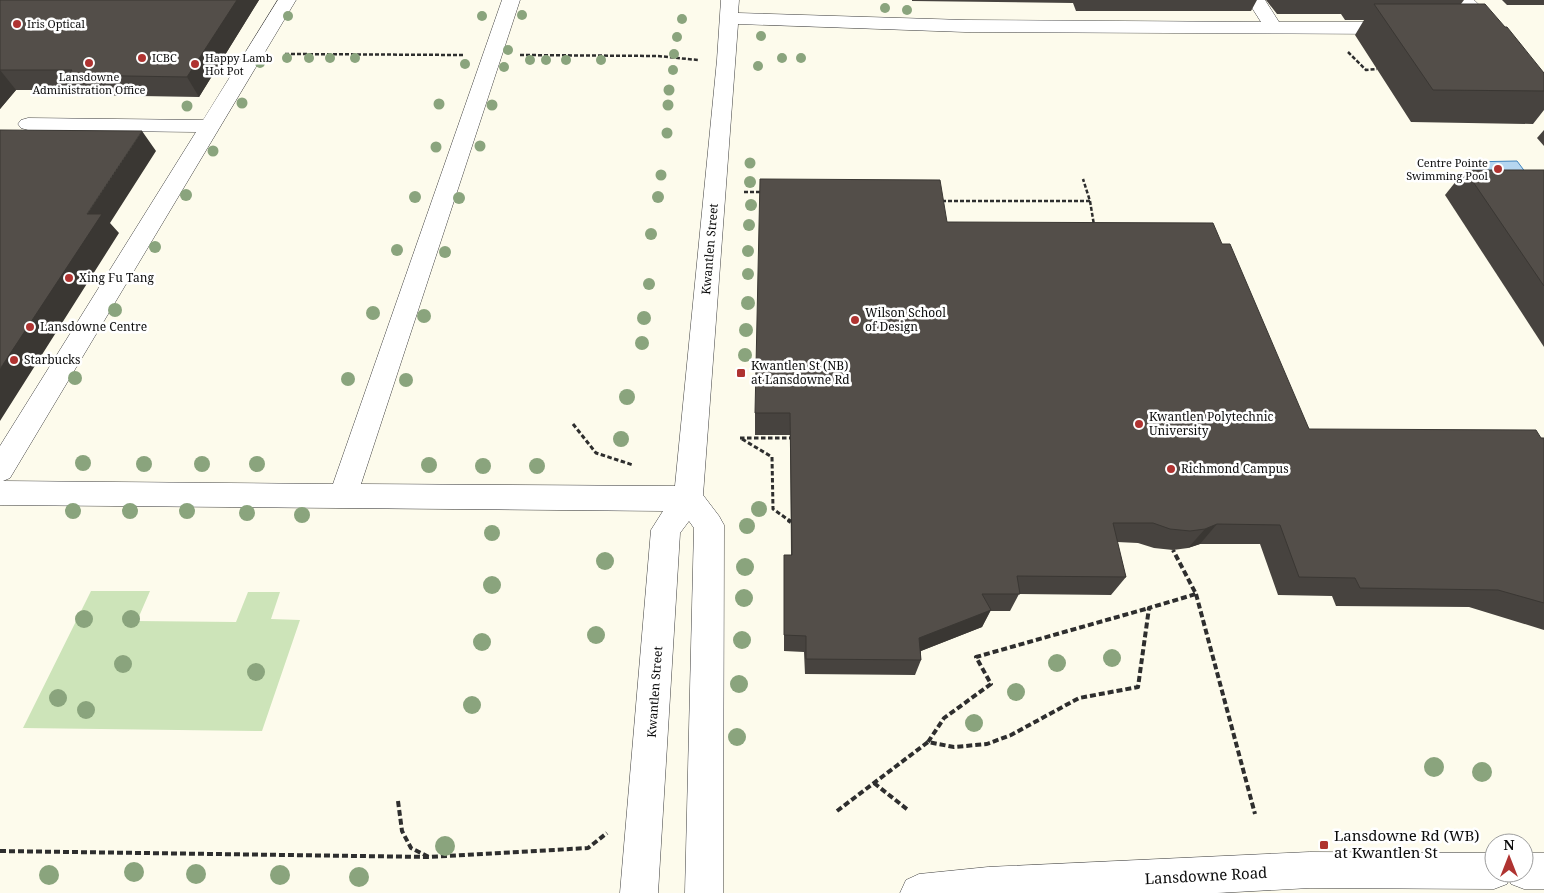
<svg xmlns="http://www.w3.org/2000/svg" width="1544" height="893" font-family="'Noto Serif',serif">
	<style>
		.green { fill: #cde4b9 }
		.water { fill: #b6d6f0; stroke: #4386c0 }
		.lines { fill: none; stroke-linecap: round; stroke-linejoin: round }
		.minor-casing { stroke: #3f3f3f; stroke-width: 1 }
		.path-far2 { stroke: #2e2e2e; stroke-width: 2.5; stroke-dasharray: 4 2; stroke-linecap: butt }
		.path-far1 { stroke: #2e2e2e; stroke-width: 3; stroke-dasharray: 4.5 2.5; stroke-linecap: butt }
		.path { stroke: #2e2e2e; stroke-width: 4; stroke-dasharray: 6 3; stroke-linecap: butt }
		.minor { fill: #fff; fill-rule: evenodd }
		.tree { fill: #8aa47d }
		.wall { fill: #47433f }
		.shaded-wall { fill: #3a3733 }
		.building { fill: #534e49; stroke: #3a3733 }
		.poi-dot { fill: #af3331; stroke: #fff; stroke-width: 2 }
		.labels { text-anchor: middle; stroke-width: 5; stroke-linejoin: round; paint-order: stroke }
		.far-poi-label { font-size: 11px; fill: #0c0c0c; stroke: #fff; text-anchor: start }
		.street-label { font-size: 12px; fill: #0c0c0c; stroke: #fff }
		.poi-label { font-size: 12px; fill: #0c0c0c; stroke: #fff; text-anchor: start }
		.near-poi-label { font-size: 15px; fill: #0c0c0c; stroke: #fff; text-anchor: start }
		.near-street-label { font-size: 15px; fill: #0c0c0c; stroke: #fff }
	</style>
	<rect width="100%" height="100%" fill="#fdfbec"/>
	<polygon class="green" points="91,591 150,591 137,621 236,622 248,592 280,592 271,619 300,620 262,731 23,728"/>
	<polygon class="water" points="1517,161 1529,177 1479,177 1468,162"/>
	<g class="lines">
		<g class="minor-casing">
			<g id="minor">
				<polygon points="278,0 296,0 10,478 3,481 333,484 502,0 520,0 361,484 675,486 717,60 721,0 739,0 738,13 965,20 1261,22 1247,0 1265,0 1279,22 1398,22 1405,24 1407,28 1405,32 1398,34 965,32 738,24 703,495 719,516 724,525 723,893 685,893 694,528 689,521 680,533 658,893 620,893 651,530 663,511 0,505 0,446 196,132 28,130 21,128 18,124 21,120 28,118 203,120"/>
				<polygon points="1455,0 1474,0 1503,28 1501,32 1494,34 1487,32"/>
				<polygon points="1310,852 1494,853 1494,873 1524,873 1524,853 1544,853 1544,889 1524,889 1511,884 1509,879 1507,884 1494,889 1310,888 1217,893 900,893 906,880 919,874 988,867"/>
			</g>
		</g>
		<g class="path-far2">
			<polyline points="1348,52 1366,70 1377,69"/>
			<polyline points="285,54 463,55"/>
			<polyline points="520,55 658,56 698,60"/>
			<polyline points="744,192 763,192"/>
			<polyline points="942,201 1090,201 1083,179"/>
			<polyline points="1090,201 1094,225"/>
		</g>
		<g class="path-far1">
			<polyline points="573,424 596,453 633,465"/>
			<polyline points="740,438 792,438"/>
			<polyline points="742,439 772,457 773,509 790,521"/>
		</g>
		<g class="path">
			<polyline points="788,520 791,522"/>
			<polyline points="1196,594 1255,814"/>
			<polyline points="928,742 944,718 991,684 976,657 1149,608"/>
			<polyline points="874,783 908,810"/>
			<polyline points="398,801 402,831 411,848 429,857"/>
			<polyline points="837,811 928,742 954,747 987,744 1011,735 1079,698 1138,687 1149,608 1196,594 1173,550"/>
			<polyline points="0,851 429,857 588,848 607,833"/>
		</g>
		<use href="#minor" class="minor"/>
	</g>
	<g class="tree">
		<circle cx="885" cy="8" r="5"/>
		<circle cx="907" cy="10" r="5"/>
		<circle cx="522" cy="15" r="5"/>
		<circle cx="288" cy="16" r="5"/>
		<circle cx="482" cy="16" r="5"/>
		<circle cx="682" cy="19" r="5"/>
		<circle cx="761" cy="36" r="5"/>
		<circle cx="677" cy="37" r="5"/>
		<circle cx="508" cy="50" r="5"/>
		<circle cx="674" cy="54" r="5"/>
		<circle cx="287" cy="58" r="5"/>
		<circle cx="309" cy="58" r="5"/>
		<circle cx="330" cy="58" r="5"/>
		<circle cx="355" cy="58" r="5"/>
		<circle cx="782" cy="58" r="5"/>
		<circle cx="801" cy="58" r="5"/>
		<circle cx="530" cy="60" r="5"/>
		<circle cx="546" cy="60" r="5"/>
		<circle cx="566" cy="60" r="5"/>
		<circle cx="601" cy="60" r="5"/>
		<circle cx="260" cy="63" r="5"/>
		<circle cx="465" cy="64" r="5"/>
		<circle cx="758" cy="66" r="5"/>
		<circle cx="504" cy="67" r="5"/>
		<circle cx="673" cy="70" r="5"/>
		<circle cx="669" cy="90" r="5.5"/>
		<circle cx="242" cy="103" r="5.5"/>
		<circle cx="439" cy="104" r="5.5"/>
		<circle cx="492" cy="105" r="5.5"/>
		<circle cx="668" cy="105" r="5.5"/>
		<circle cx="187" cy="106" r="5.5"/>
		<circle cx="667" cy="133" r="5.5"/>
		<circle cx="480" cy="146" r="5.5"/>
		<circle cx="436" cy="147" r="5.5"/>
		<circle cx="213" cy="151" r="5.5"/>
		<circle cx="750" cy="163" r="5.5"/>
		<circle cx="661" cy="175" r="5.5"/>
		<circle cx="750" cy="182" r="6"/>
		<circle cx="186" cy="195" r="6"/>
		<circle cx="415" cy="197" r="6"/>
		<circle cx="658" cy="197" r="6"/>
		<circle cx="459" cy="198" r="6"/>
		<circle cx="751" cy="205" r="6"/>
		<circle cx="749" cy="225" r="6"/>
		<circle cx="651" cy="234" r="6"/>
		<circle cx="155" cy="247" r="6"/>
		<circle cx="397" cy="250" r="6"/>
		<circle cx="748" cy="251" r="6"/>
		<circle cx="445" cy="252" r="6"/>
		<circle cx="748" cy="274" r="6"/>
		<circle cx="649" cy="284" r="6"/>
		<circle cx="748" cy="303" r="7"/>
		<circle cx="115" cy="310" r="7"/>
		<circle cx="373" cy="313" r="7"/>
		<circle cx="424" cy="316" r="7"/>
		<circle cx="644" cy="318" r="7"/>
		<circle cx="746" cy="330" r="7"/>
		<circle cx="642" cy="343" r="7"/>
		<circle cx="745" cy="355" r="7"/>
		<circle cx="75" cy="378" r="7"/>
		<circle cx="348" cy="379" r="7"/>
		<circle cx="406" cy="380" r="7"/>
		<circle cx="627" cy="397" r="8"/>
		<circle cx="621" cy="439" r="8"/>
		<circle cx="83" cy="463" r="8"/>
		<circle cx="144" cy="464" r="8"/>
		<circle cx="202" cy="464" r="8"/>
		<circle cx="257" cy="464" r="8"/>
		<circle cx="429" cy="465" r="8"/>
		<circle cx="483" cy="466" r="8"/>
		<circle cx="537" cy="466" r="8"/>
		<circle cx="759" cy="509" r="8"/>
		<circle cx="73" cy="511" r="8"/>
		<circle cx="130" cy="511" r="8"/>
		<circle cx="187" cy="511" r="8"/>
		<circle cx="247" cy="513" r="8"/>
		<circle cx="302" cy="515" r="8"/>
		<circle cx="747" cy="526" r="8"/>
		<circle cx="492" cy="533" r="8"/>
		<circle cx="605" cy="561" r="9"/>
		<circle cx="745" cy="567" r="9"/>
		<circle cx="492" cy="585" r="9"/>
		<circle cx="744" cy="598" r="9"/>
		<circle cx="84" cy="619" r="9"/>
		<circle cx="131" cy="619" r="9"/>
		<circle cx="596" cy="635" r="9"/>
		<circle cx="742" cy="640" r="9"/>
		<circle cx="482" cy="642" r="9"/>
		<circle cx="1112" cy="658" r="9"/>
		<circle cx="1057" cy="663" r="9"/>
		<circle cx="123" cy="664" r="9"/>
		<circle cx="256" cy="672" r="9"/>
		<circle cx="739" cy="684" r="9"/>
		<circle cx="1016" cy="692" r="9"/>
		<circle cx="58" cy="698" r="9"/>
		<circle cx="472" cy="705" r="9"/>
		<circle cx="86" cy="710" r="9"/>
		<circle cx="974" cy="723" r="9"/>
		<circle cx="737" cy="737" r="9"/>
		<circle cx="1434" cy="767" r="10"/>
		<circle cx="1482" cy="772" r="10"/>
		<circle cx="445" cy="846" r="10"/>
		<circle cx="134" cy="872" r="10"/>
		<circle cx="196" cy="874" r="10"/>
		<circle cx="49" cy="875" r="10"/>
		<circle cx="280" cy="875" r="10"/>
		<circle cx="359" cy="877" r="10"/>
	</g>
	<g class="wall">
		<polygon points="0,0 259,0 199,97 83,95 79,90 16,90 0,109"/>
		<polygon points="912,0 1257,0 1251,11 1076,11 1073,3 912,1"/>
		<polygon points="1266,0 1464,0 1461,4 1544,73 1544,110 1533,124 1411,122 1355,35 1364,20 1345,20 1341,14 1277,14"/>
		<polygon points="1502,0 1544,0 1544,5 1507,5"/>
		<polygon points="1544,130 1544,146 1537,138"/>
		<polygon points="1465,170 1544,170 1544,347 1445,195"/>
		<polygon points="947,222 1222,244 1309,429 1544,438 1544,630 1469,607 1336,606 1332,596 1278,595 1260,544 1200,544 1188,548 1173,550 1154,548 1138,543 1117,542 1126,577 1111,595 1019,594 1010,611 990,611 982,627 921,651 921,660 915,675 805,674 804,652 784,651 784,555 791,555 790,435 755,435 755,413"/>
	</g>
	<g class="shaded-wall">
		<polygon points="237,0 259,0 199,97 187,77"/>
		<polygon points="0,70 16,90 0,109"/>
		<polygon points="142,131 156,151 110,223 119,233 0,421 0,369 87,214"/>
		<polygon points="1217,524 1200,544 1188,548 1205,529"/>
		<polygon points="991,610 982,627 913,654 919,638"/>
	</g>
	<g class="building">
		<polygon points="0,0 237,0 187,77 68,75 72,70 0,70"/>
		<polygon points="1374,4 1485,4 1505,27 1507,27 1544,73 1544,91 1433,90"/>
		<polygon points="0,130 142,131 87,214 102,214 0,369"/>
		<polygon points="1465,170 1544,170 1544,286"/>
		<polygon points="760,179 940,180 947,222 1213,223 1222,244 1230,244 1309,429 1536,430 1541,438 1544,438 1544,603 1498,590 1360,588 1355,578 1299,577 1280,525 1217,524 1205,529 1190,531 1170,529 1153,523 1113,523 1126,577 1017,576 1020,594 982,594 991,610 919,638 921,660 806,659 806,636 784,635 784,555 792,555 790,413 755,413"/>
	</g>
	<g class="poi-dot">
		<circle cx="17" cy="24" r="5"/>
		<circle cx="142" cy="58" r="5"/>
		<circle cx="89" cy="63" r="5"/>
		<circle cx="195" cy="64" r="5"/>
		<circle cx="1498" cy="169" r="5"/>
		<circle cx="69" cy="278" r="5"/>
		<circle cx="855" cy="320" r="5"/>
		<circle cx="30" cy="327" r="5"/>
		<circle cx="14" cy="360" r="5"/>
		<rect x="736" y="368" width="10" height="10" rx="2.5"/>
		<circle cx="1139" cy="424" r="5"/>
		<circle cx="1171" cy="469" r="5"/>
		<rect x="1319" y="840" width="10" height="10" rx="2.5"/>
	</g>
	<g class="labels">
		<g class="far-poi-label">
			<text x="27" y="28">Iris Optical</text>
			<text x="152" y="62">ICBC</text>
			<text x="205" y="62">Happy Lamb<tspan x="205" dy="13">Hot Pot</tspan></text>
			<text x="89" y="81" text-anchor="middle">Lansdowne<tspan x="89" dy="13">Administration Office</tspan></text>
			<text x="1488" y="167" text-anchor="end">Centre Pointe<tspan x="1488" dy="13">Swimming Pool</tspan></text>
		</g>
		<g class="street-label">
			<text transform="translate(710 249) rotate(-85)" y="4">Kwantlen Street</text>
			<text transform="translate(655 692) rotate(-86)" y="4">Kwantlen Street</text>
		</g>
		<g class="poi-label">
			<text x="79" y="282">Xing Fu Tang</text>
			<text x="865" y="317">Wilson School<tspan x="865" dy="14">of Design</tspan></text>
			<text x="40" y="331">Lansdowne Centre</text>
			<text x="24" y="364">Starbucks</text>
			<text x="751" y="370">Kwantlen St (NB)<tspan x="751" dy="14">at Lansdowne Rd</tspan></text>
			<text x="1149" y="421">Kwantlen Polytechnic<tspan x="1149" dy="14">University</tspan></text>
			<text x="1181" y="473">Richmond Campus</text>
		</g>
		<g class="near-poi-label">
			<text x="1334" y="841">Lansdowne Rd (WB)<tspan x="1334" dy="17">at Kwantlen St</tspan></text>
		</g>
		<g class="near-street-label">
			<text transform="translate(1206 876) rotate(-3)" y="5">Lansdowne Road</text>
		</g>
	</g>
	<g transform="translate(1509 858)"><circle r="24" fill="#ffffff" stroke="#9e9e9e"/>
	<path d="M0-4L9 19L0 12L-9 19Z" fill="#af3331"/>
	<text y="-8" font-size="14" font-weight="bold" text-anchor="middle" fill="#0c0c0c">N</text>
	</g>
</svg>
